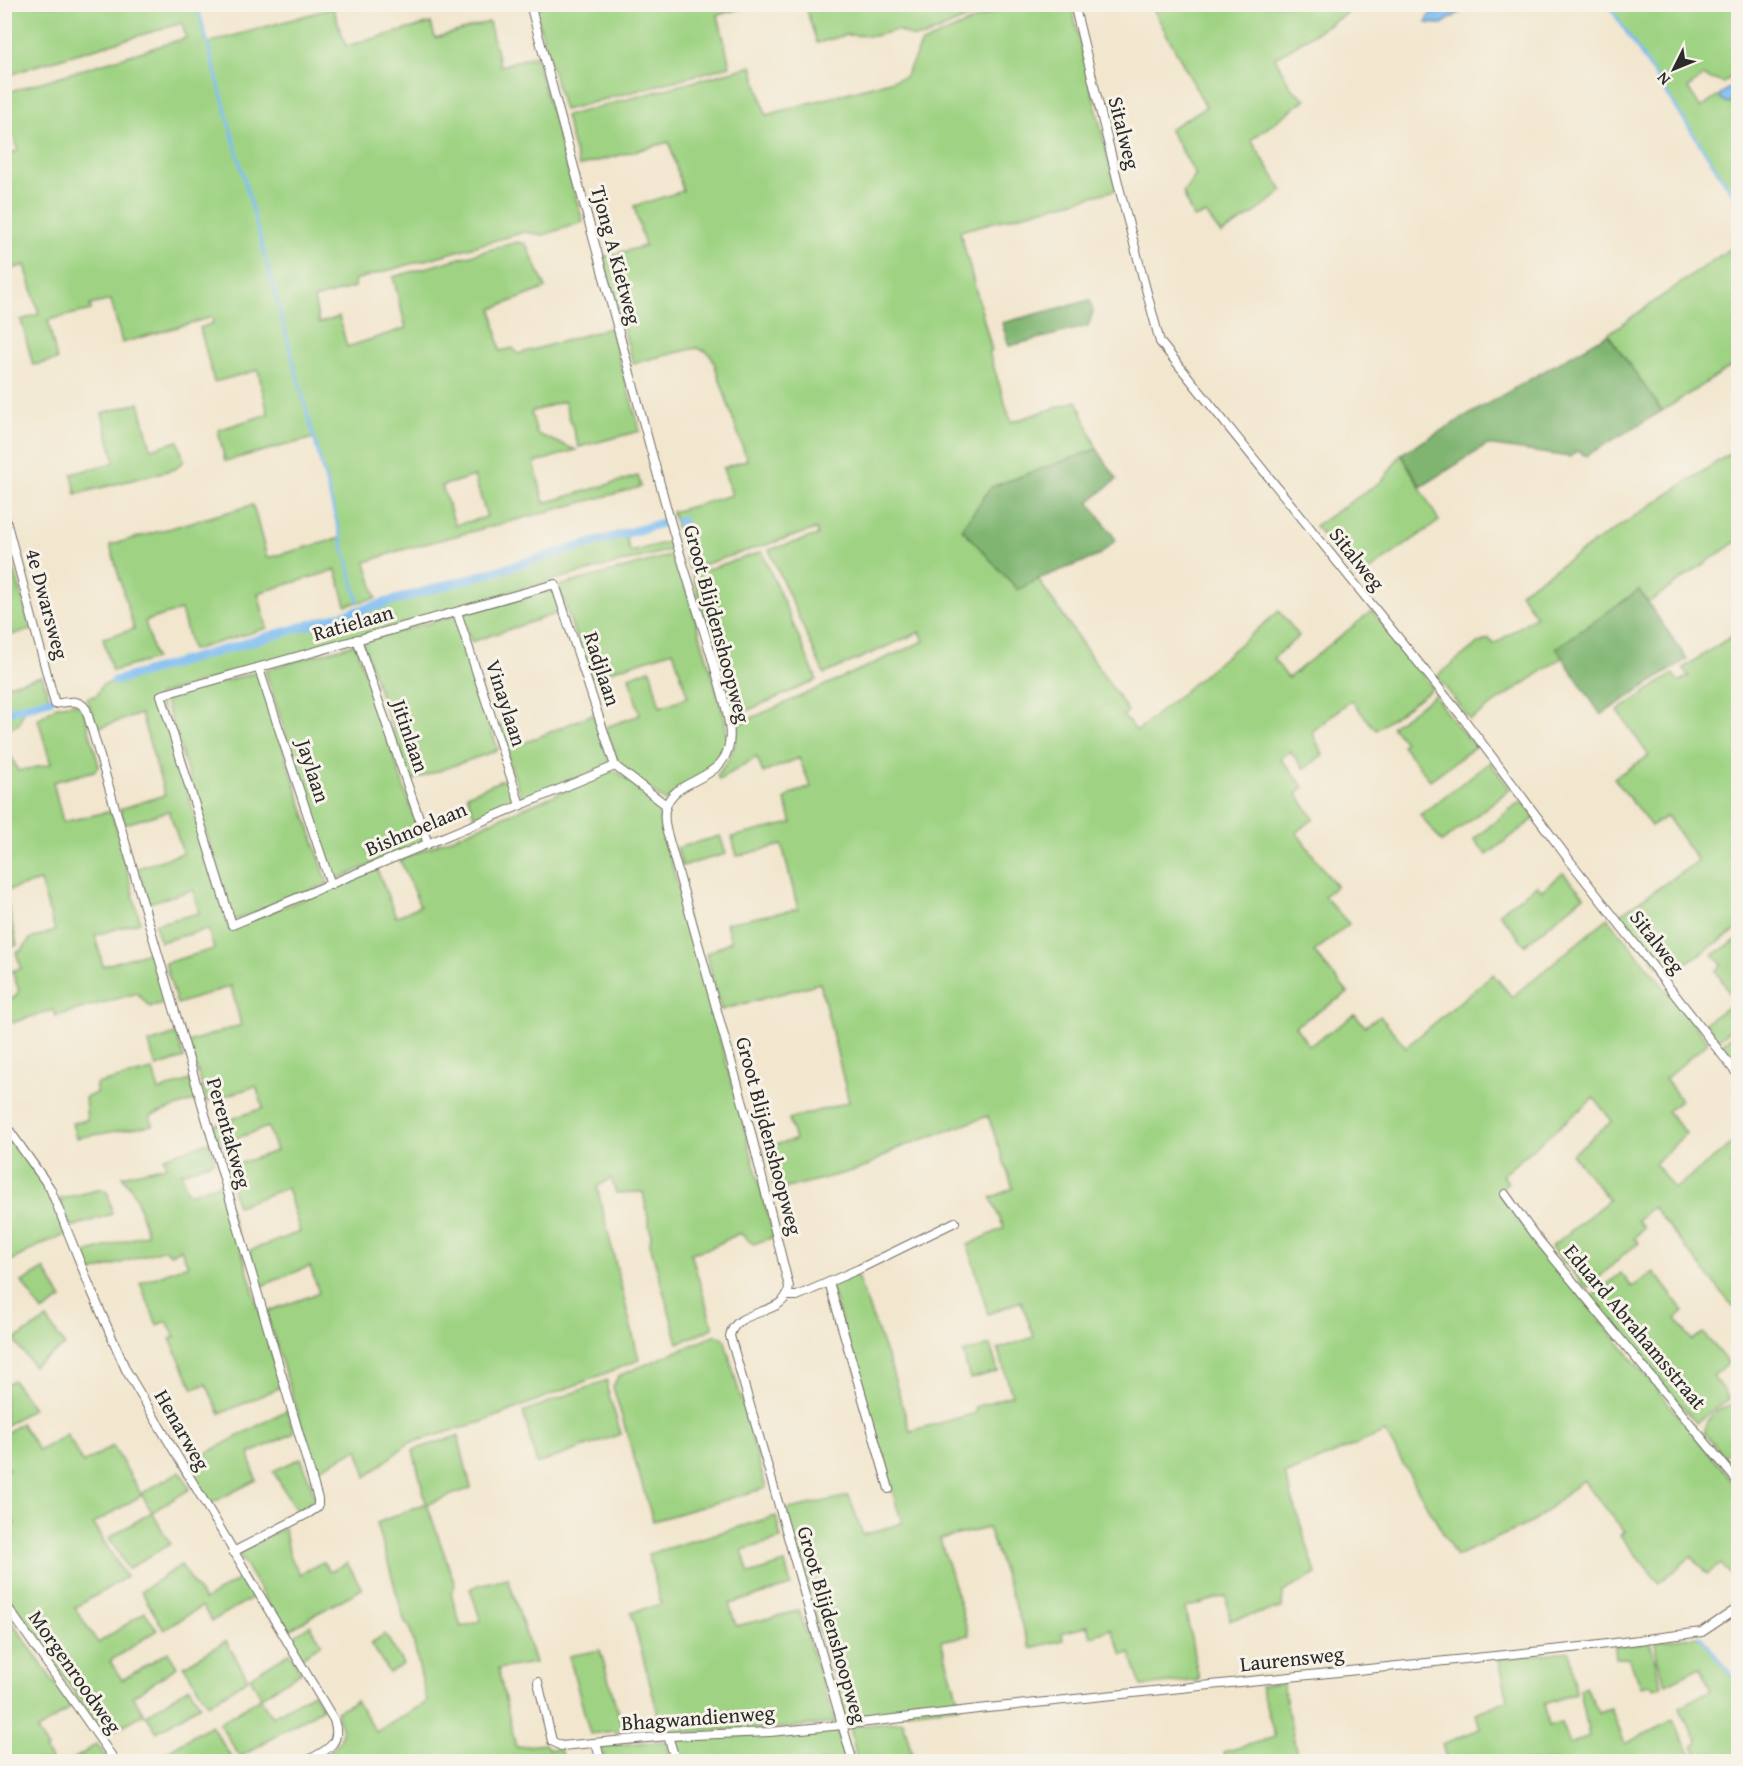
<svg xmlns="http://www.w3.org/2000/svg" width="1743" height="1766" font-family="'Gentium Book Plus',serif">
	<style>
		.green { fill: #9fd383; stroke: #657f57; stroke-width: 1.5; fill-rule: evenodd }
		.forest { fill: #7fb571; stroke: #55704e; stroke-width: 1.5 }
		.water { fill: #7ebdf2; stroke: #54748e; stroke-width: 1.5 }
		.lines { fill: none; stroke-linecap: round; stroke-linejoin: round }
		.stream { stroke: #7ebdf2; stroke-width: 3 }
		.canal { stroke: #7ebdf2; stroke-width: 9 }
		.minor-casing { stroke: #716c64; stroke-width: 10 }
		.minor { stroke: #fff; stroke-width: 8 }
		.labels { text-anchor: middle; stroke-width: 6; stroke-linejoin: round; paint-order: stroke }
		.street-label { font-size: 21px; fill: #2b2b2b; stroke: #f7f3e8 }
	</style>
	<rect width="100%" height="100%" fill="#f7f3e8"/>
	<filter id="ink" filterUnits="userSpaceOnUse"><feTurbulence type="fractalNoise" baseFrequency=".0167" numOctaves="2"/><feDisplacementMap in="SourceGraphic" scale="12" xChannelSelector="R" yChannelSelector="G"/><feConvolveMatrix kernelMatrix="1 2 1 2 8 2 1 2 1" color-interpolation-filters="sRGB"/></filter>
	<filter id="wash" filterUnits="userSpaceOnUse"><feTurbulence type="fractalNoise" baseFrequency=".008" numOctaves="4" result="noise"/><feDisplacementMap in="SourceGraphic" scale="24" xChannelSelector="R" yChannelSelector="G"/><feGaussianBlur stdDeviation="1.35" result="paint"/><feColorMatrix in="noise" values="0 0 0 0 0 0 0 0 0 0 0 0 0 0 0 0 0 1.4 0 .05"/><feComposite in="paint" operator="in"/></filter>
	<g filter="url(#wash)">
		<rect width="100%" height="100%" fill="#f2e6ce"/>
		<g class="green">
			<polygon points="552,4 754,4 754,5 718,15 730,66 564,110 535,9"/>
			<path d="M5,5H197L208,43L333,8L346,46L431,23L435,38L489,22L500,66L535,56L583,222L543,235L525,232L354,280L355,287L314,299L319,323L339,317L347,347L406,328L393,277L517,242L526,244L546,288L492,309L500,351L513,348L518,354L610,328L640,431L579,447L564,401L531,412L537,434L576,450L534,463L544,503L638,476L641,487L398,551L366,562L376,598L346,605L336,570L258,593L267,628L192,650L181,610L145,621L155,659L112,671L103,638L134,629L110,545L253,505L267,558L341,538L314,438L225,461L218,430L268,414L258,370L214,382L200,328L213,323L212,317L122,343L111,300L90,305L91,310L48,320L57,360L33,365L21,320L39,314L25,265L5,271V155L18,151L9,121L5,122V93L186,38L182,23L35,66L5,77ZM474,476L487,517L455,525L442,486Z"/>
			<polygon points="805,5 805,4 996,5 924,37 913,37 897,30 874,36 846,35 817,43"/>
			<path d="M1009,5H1071L1116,190L960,231L992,351L989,352L1011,422L1077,401L1097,449L991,487L1018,589L1038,579L1128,711L1123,716L1137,731L1279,611L1299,636L1273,658L1288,678L1372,611L1433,688L1376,730L1351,700L1312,732L1323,755L1304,769L1290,751L1281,759L1304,787L1297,794L1314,819L1296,832L1336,886L1324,896L1349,924L1314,952L1348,993L1295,1026L1309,1046L1355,1015L1365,1026L1380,1016L1406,1047L1493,974L1512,997L1608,918L1708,1042L1665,1079L1681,1100L1667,1111L1686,1133L1655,1164L1674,1189L1733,1143L1738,1151V1159L1731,1164L1738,1175V1304L1734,1308L1653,1207L1637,1220L1644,1228L1634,1238L1639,1243L1624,1254L1587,1289L1551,1247L1609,1200L1572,1154L1612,1121L1594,1098L1502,1175L1508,1182L1498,1191L1532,1237L1738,1488V1583L1721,1564L1707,1574L1692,1556L1659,1583L1620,1535L1625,1532L1583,1480L1533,1522L1456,1556L1385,1432L1285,1475L1316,1574L1283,1592L1282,1608L1230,1620L1226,1596L1185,1608L1199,1680L1141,1686L1130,1653L1123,1655L1111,1629L1091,1637L1088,1626L1062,1633L1063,1640L1030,1648L988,1528L940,1539L969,1635L941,1641L960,1706L853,1718L846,1717L843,1712L784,1510L849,1496L863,1535L902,1523L830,1284L856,1274L890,1364L910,1431L976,1413L975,1407L1012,1395L998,1349L1034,1337L1021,1301L988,1314L968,1245L1004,1228L991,1198L1013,1188L988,1116L896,1149L864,1168L775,1191L765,1147L795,1140L789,1119L849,1102L820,983L721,1010L706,954L731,941L726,923L798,909L782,845L737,856L732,837L792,823L785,800L791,794L811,787L799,758L763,773L757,757L719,780L717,775C731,758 737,748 736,725L924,641L920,632L824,674L769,550L818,535L816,529L689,569L672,512L732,495L723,468L747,460L712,357L706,351L696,348L633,363L603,257L645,246L634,206L683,191L669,142L579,166L565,116L752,66L766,115L905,77L922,43Z"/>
			<polygon points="1151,5 1360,5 1275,58 1292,89 1306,99 1251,140 1283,191 1255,213 1221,234 1206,214 1193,218 1183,192 1196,175 1169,129 1206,107"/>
			<polygon points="1608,5 1738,5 1738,72 1723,83 1704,76 1688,88 1701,108 1720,95 1721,99 1738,107 1738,202"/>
			<polygon points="1738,243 1738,362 1662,411 1608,334"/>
			<polygon points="139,403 151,449 178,441 184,461 175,469 76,494 72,474 115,462 102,413"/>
			<polygon points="1738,448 1738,540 1648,603 1640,591 1557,648 1563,657 1470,720 1437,676 1477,644 1489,639 1494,644 1536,616 1520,592"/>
			<polygon points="1401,454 1439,521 1357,579 1315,526 1383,480"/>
			<polygon points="625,533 630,552 672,541 674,549 553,580 158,695 229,929 377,869 396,917 420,906 400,860 614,770 657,801 661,808 660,821 774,1237 753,1244 740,1233 710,1248 691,1253 713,1328 678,1343 650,1244 651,1234 643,1192 616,1193 611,1178 597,1187 639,1360 482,1422 409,1443 366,1477 358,1449 316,1471 266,1312 319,1293 310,1266 259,1287 249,1251 300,1232 287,1188 237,1206 226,1168 276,1151 268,1127 217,1145 212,1126 263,1108 256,1086 207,1102 188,1042 241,1025 231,986 177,1004 165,963 214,949 208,929 160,942 155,924 199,913 193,890 148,903 138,868 183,853 169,811 125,824 120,809 165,795 141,714 97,728 87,698 97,695 102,685"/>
			<polygon points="5,535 31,630 5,636 4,636"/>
			<polygon points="762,552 817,680 737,715 732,713 692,574"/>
			<path d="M676,554L725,719C726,729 728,739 725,748C718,772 685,787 665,801L619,765L606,727L640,715L629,677L650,669L660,707L688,697L673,651L589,678L559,586Z"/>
			<polygon points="553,587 561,612 471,642 462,614"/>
			<polygon points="455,616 498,750 410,781 362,641"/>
			<polygon points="1738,632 1738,929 1666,976 1619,915 1698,861 1667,816 1651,826 1614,778 1649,756 1618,711 1673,674 1679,682 1689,676 1683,668"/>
			<polygon points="355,644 423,843 333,881 265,670"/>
			<polygon points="258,672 328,884 234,921 164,697"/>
			<polygon points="4,674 8,685 42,676 50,700 25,706 19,724 5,731"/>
			<polygon points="1435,695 1445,711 1475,747 1430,780 1402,745 1405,742 1392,726"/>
			<polygon points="73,703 83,708 99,766 94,771 53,782 63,822 112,811 140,922 95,935 103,966 152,951 166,1002 150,1007 137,993 56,1016 53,1010 5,1025 5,1001 14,998 19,991 12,971 21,968 16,952 22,950 30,939 55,931 40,881 5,891 4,741 18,771 51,764 38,719 57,706"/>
			<polygon points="593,714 610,764 523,802 497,726 514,720 522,744"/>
			<polygon points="1490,762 1510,789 1442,842 1420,815"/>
			<polygon points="507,778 516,803 476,820 467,795"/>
			<polygon points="1519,802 1526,805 1535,818 1487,855 1474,839"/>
			<polygon points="720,836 726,854 682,866 677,848"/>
			<polygon points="1563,873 1584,896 1525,945 1499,913 1537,885 1542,890"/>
			<polygon points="5,893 17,945 5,949 4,949"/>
			<polygon points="1738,939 1738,1023 1718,1040 1705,1023 1735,1002 1716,971 1722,965 1713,955"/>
			<polygon points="1738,1031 1738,1064 1722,1044"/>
			<polygon points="176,1034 184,1058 156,1067 149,1043"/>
			<polygon points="153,1070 159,1091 190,1080 196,1100 150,1116 153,1125 76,1138 72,1123 87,1120 85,1098 96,1093 96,1084"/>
			<polygon points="4,1130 49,1188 66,1235 44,1243 5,1264"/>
			<polygon points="209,1142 215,1161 181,1173 188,1194 222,1183 281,1387 220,1414 206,1384 193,1389 170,1339 175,1337 167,1321 157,1325 140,1283 188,1265 181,1249 170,1254 165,1249 88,1273 82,1254 147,1234 135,1194 122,1176 166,1166 164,1157"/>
			<polygon points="102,1189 108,1193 112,1214 71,1227 60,1199"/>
			<polygon points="44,1269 62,1299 42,1312 22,1282"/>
			<polygon points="1654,1272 1684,1312 1676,1319 1692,1340 1703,1333 1728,1363 1713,1376 1729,1399 1696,1423 1591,1297 1621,1273 1632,1287"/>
			<polygon points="47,1319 65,1346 33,1366 14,1340"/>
			<polygon points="716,1335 724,1338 766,1488 653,1521 613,1387 618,1376"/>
			<polygon points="990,1345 998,1371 970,1379 963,1353"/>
			<polygon points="13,1380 33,1408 5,1426 5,1385"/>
			<polygon points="607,1380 607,1388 621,1434 537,1464 523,1412"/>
			<path d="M1734,1405L1738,1411V1445L1724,1457L1704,1433C1704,1417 1720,1407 1734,1405Z"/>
			<polygon points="287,1410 294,1433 249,1454 256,1480 208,1505 184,1465"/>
			<polygon points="21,1423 39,1451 67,1434 83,1463 113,1446 141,1494 180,1471 190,1489 152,1512 170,1544 128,1569 109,1538 152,1512 142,1495 93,1524 126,1577 75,1608 98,1643 145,1612 157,1630 110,1661 122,1680 168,1652 177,1667 133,1696 144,1714 104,1736 5,1592 5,1531 15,1524 5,1507 5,1472 9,1469 5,1462 5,1434"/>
			<path d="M458,1436L471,1488L427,1504L455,1585L451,1593L461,1627L481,1621L470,1589L478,1585L508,1578L535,1663L498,1669L516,1747L545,1744L549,1749H560L563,1761L323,1762L320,1757C329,1752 342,1745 342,1732C342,1726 337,1719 336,1712L356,1700L376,1732L427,1702L410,1627L405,1623L377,1523L426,1503L413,1450Z"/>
			<polygon points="301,1458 315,1496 307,1506 297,1512 273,1471"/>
			<polygon points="776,1516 781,1539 742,1550 749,1574 785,1563 791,1586 729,1604 736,1626 799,1611 835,1723 769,1729 663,1733 631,1612 661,1604 648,1554"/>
			<polygon points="284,1528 290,1556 300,1574 323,1562 330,1572 347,1563 362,1589 314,1615 285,1633 238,1552"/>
			<polygon points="181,1565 204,1600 244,1576 255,1596 212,1621 202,1606 164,1630 141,1591"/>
			<polygon points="4,1610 71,1707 37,1731 48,1748 45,1750 52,1761 5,1761"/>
			<polygon points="310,1625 322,1644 300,1658 289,1639"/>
			<polygon points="385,1634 403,1664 389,1673 371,1643"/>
			<path d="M1700,1636L1738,1683V1761H1700L1693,1746L1698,1743L1679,1707L1711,1690L1700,1667L1666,1684C1662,1672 1653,1654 1657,1641Z"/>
			<polygon points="226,1641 248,1679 208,1704 184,1666"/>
			<polygon points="1648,1643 1651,1646 1662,1686 1654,1689 1650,1685 1641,1687 1629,1658 1615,1658 1614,1647"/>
			<polygon points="600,1650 623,1730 590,1734 569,1656"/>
			<polygon points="1570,1651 1576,1693 1544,1704 1549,1726 1561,1723 1569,1744 1589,1736 1580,1690 1585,1686 1599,1713 1611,1709 1625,1744 1673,1720 1691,1755 1684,1757 1686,1762 1447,1762 1442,1744 1480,1729 1476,1713 1508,1700 1499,1659"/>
			<polygon points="289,1653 301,1672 261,1697 250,1677"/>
			<polygon points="1283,1684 1298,1761 1227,1761 1224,1752 1275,1737 1260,1686"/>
			<polygon points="189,1687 200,1705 157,1732 146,1715"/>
			<polygon points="313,1693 323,1708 240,1757 219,1723 260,1698 272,1717"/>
			<polygon points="903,1721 914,1761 857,1761 850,1727"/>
			<polygon points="211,1725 233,1760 230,1761 151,1761"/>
			<polygon points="836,1729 846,1761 679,1761 673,1740"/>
			<polygon points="666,1741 672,1761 605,1761 601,1746"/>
			<polygon points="97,1744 108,1761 71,1761"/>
		</g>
		<g class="forest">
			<polygon points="1090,300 1093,312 1088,326 1009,346 1002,323"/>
			<polygon points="1608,334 1662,411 1586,456 1577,451 1570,457 1487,445 1421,487 1401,454"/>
			<polygon points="1097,449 1117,479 1089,502 1116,540 1098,556 1038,579 1018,590 962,529 991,487"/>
			<polygon points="1639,590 1687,659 1601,715 1556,648"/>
		</g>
		<g class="water">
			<polygon points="1444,5 1444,4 1471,5 1442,24 1426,23 1431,13"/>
			<polygon points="1738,81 1738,96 1728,103 1721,99 1720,95"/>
		</g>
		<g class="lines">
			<g class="stream">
				<polyline points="197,4 358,601"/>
				<polyline points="1608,4 1738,202"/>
				<polyline points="1700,1636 1738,1683"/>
			</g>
			<g class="canal">
				<polyline points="679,521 682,520"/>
				<polyline points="115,681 662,523"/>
				<polyline points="4,712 50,700"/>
			</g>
		</g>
	</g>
	<g filter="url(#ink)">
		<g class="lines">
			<g class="minor-casing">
				<g id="minor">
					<path d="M530,4C575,170 619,337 665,502C679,555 697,606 712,658C718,680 726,702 729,724C738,785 675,773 666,807C663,814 665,822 666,829L749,1125L789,1287C787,1317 735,1307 730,1336L853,1762"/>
					<polyline points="1074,4 1120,191 1160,342 1463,718 1570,861 1738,1075"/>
					<path d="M4,513L55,704C67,702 78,698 86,709L318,1499V1507L309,1513L233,1552"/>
					<polygon points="555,584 615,766 232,925 161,695"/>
					<polyline points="457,612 520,805"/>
					<polyline points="357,639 428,844"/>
					<polyline points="259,669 331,885"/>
					<polyline points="615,766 666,805"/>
					<path d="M4,1123L50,1188L92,1292L126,1370L334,1720C343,1746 324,1751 305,1762"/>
					<polyline points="1505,1194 1533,1233 1738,1482"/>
					<polyline points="829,1282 889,1489"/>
					<polyline points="789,1296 797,1296 859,1269 955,1222"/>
					<polyline points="4,1602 116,1762"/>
					<polyline points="538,1682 552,1741 561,1746 668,1736 770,1732 843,1725 978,1709 1591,1646 1702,1632 1738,1608"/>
					<polyline points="668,1736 676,1762"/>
					<polyline points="596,1743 601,1762"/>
				</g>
			</g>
			<use href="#minor" class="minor"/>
		</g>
	</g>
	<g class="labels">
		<g class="street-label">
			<text transform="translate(1124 133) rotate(76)" y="7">Sitalweg</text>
			<text transform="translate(616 255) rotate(75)" y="7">Tjong A Kietweg</text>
			<text transform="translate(1357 559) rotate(51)" y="7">Sitalweg</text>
			<text transform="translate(47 604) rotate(75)" y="7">4e Dwarsweg</text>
			<text transform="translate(353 623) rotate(-16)" y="7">Ratielaan</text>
			<text transform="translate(717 624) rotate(75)" y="7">Groot Blijdenshoopweg</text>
			<text transform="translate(602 669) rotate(72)" y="7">Radjlaan</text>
			<text transform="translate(506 703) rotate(72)" y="7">Vinaylaan</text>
			<text transform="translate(410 736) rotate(71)" y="7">Jitinlaan</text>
			<text transform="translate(313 771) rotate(72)" y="7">Jaylaan</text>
			<text transform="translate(416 829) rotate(-23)" y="7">Bishnoelaan</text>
			<text transform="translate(1657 942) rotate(52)" y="7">Sitalweg</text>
			<text transform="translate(229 1133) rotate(74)" y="7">Perentakweg</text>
			<text transform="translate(769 1136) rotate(75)" y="7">Groot Blijdenshoopweg</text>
			<text transform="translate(1635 1327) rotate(50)" y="7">Eduard Abrahamsstraat</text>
			<text transform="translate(182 1430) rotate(60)" y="7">Henarweg</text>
			<text transform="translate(832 1625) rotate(74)" y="7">Groot Blijdenshoopweg</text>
			<text transform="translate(1292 1659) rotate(-6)" y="7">Laurensweg</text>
			<text transform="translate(75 1672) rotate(55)" y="7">Morgenroodweg</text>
			<text transform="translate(698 1718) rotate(-4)" y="7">Bhagwandienweg</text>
		</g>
	</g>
	<rect width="1743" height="1766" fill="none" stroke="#f7f3e8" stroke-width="24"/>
	<g transform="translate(1674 69) rotate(227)" stroke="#f7f3e8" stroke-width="4.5" paint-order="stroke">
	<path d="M0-4.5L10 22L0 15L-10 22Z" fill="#2b2b2b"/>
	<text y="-9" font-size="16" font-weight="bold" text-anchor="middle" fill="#2b2b2b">N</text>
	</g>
</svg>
